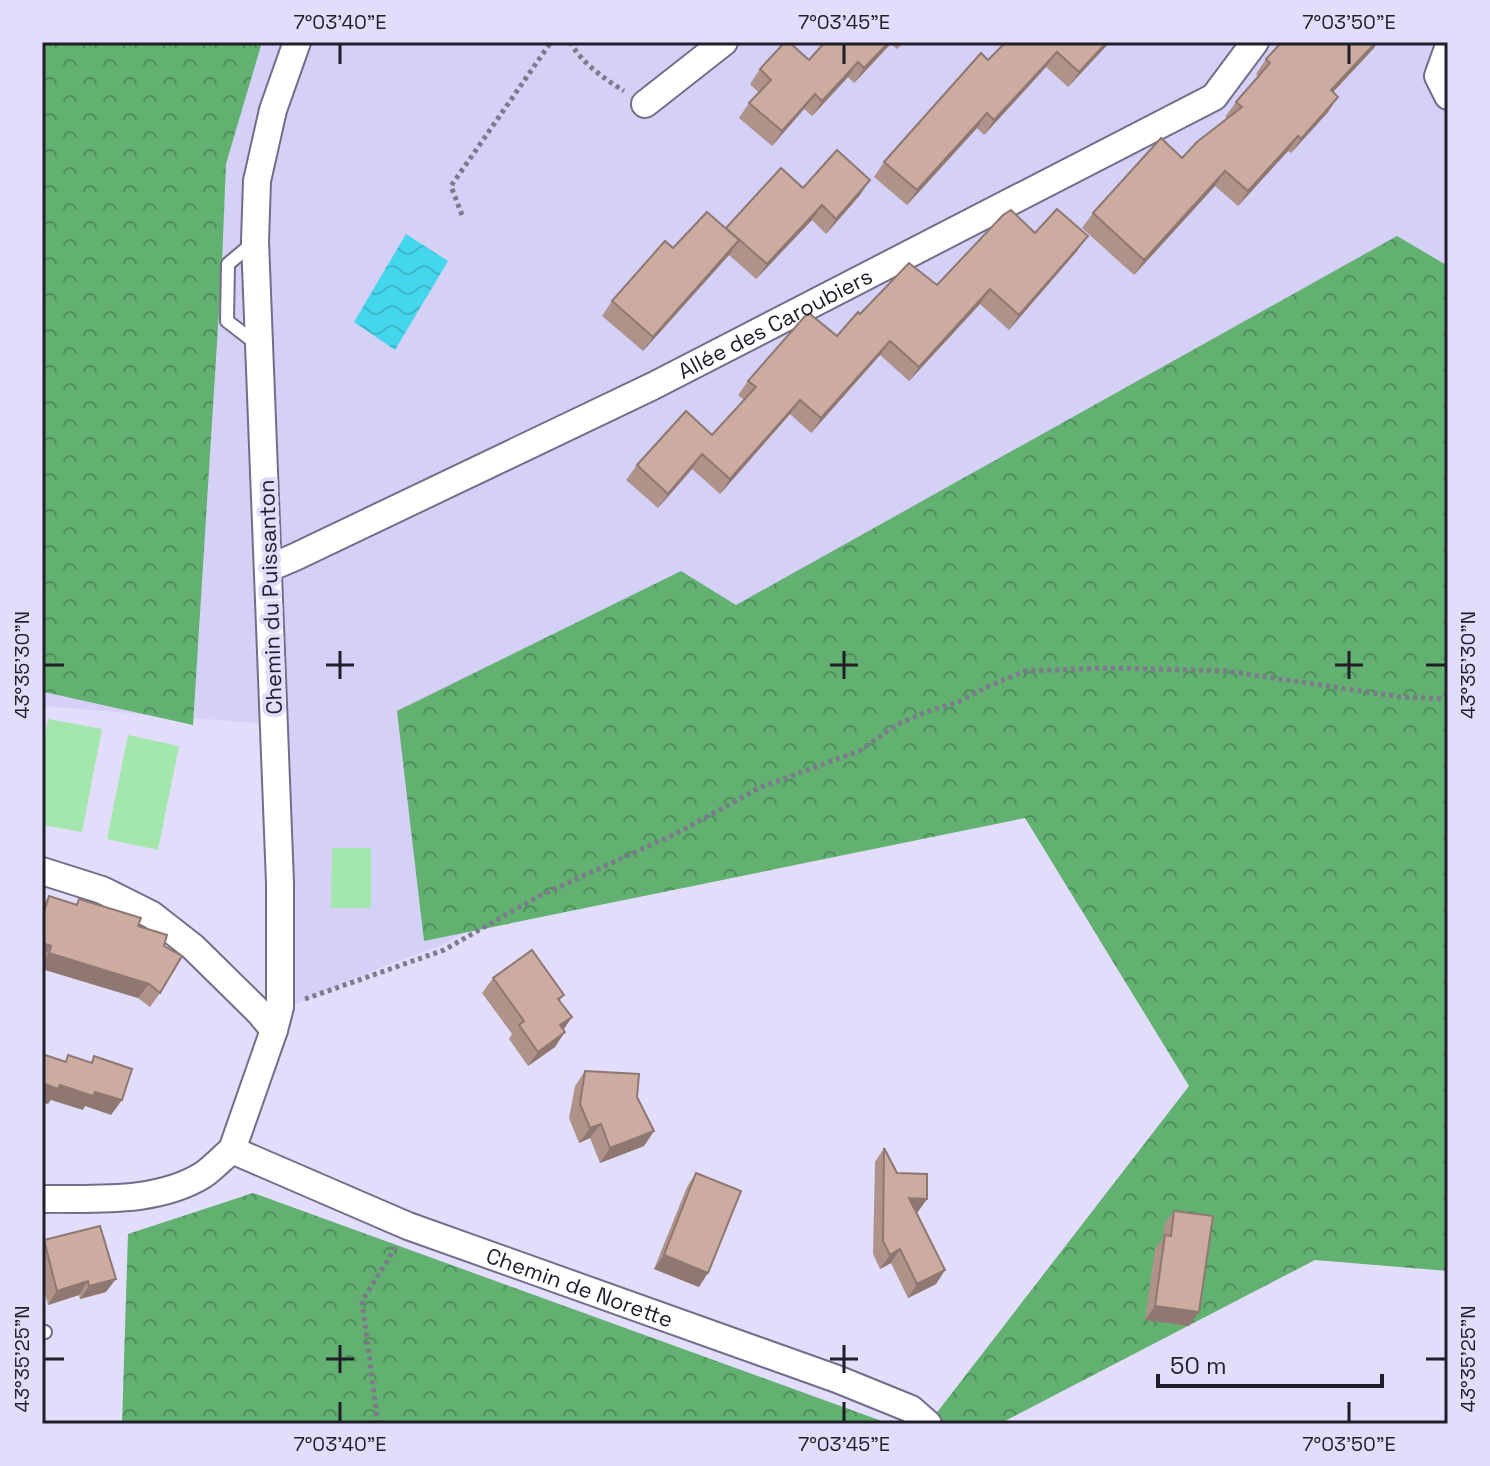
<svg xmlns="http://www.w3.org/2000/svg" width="1490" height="1466" font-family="'Space Grotesk',sans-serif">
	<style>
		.built { fill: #d5d0f5 }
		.forest { fill: url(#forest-crowns) }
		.pitch { fill: #a3e7ad }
		.water { fill: url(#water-waves) }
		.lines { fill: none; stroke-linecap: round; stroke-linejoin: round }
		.lane-casing { stroke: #726e89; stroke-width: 16 }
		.street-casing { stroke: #726e89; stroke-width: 30 }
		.path { stroke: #7d7a8e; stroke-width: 5; stroke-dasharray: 4 4; stroke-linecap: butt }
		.lane { stroke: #fff; stroke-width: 12 }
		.street { stroke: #fff; stroke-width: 26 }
		.wall { fill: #af938a }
		.shaded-wall { fill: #8f7871 }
		.building { fill: #ccaba1; stroke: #8f7871; stroke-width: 2 }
		.ticks { fill: none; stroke: #201e29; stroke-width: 3 }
		.labels { text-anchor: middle; stroke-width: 8; stroke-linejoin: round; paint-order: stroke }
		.street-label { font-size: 22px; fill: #201e29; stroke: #e1ddfb }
		.neatline { fill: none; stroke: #201e29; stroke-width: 3 }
		.ticks-label { font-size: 20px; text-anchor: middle; fill: #201e29 }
	</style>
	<defs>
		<pattern id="forest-crowns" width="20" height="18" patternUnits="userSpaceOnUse" patternTransform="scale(2)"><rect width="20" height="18" fill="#62b170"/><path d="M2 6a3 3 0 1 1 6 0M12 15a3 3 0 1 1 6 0" fill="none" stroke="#508f5c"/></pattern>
		<pattern id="water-waves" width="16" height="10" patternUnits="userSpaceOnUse" patternTransform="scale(2)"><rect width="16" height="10" fill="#44d6ec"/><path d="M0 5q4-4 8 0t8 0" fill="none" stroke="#3bb7ca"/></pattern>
	</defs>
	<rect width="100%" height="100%" fill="#e1ddfb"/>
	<polygon class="built" points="42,42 1448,42 1448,687 535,892 442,945 377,969 287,1008 267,724 42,706"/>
	<g class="forest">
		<polygon points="42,42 262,42 226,164 222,263 193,725 44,692 42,696"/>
		<polygon points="1397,236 1448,266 1448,1271 1315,1260 999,1424 928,1424 1189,1086 1025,818 424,941 397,711 681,571 736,605"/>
		<polygon points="253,1193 890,1424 122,1424 128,1234"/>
	</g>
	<g class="pitch">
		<polygon points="48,719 102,729 82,832 42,825 42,751"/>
		<polygon points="128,735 179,746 158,850 107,839"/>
		<polygon points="332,848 371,848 371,908 331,908"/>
	</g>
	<polygon class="water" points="406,234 448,261 395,350 354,322"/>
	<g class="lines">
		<g class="lane-casing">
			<g id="lane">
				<polyline points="253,243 228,264 227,321 258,345"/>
				<polyline points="42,1332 45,1332"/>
			</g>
		</g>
		<g class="street-casing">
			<g id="street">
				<polyline points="1448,48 1438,76 1448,96"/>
				<polyline points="645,104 724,42"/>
				<path id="s1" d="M269,568L295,557L653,386L1214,97L1255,42"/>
				<polyline points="42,871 102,890 152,915 193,947 259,1012 274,1030"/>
				<polyline points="232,1150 274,1030 280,1007 280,883 255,241 257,181 273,110 297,42"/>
				<path id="s2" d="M232,1150L408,1226L837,1379L911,1409L928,1424"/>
				<path d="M42,1199C94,1198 156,1204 203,1175C213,1168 222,1158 232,1150"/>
			</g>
		</g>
		<g class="path">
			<path d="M570,42C582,63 603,78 624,91"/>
			<polyline points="462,215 451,186 551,42"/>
			<polyline points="305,999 444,950 537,897 677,833 761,787 859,751 898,724 931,710 956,703 987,687 1025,671 1108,668 1227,671 1401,697 1448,699"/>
			<polyline points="378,1424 362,1301 396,1247"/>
		</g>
		<use href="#lane" class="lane"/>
		<use href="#street" class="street"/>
	</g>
	<g class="wall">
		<polygon points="825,42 904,42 897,49 891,44 854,83 848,77 812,116 804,109 772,146 739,118 749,103 759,93 750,84 760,69 809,60"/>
		<polygon points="1110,42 1068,87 1046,67 984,135 977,128 907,205 874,177 884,162 988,60"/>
		<polygon points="1374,48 1333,92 1328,112 1291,153 1288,151 1238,206 1215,186 1134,275 1082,228 1093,213 1182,158 1227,118 1225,117 1236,102 1258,76 1256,74 1266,59"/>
		<polygon points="803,188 860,195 826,234 812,220 756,279 729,255 643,351 602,316 612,301 673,248 726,228"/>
		<polygon points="1035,233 1077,251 1009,330 980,304 909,381 880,355 811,433 790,414 720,494 692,469 658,508 626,480 637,465 712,435 744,400 738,395 748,381 837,336 860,314 937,285"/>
		<polygon points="49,896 75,905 79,899 138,926 164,946 160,993 150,1007 138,998 42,969 42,906"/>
		<polygon points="493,978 564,995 560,1000 563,1030 555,1047 528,1066 509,1039 512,1034 482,993"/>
		<polygon points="585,1071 637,1097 654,1131 644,1146 600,1163 590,1138 579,1143 569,1118 575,1086"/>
		<polygon points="884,1148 897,1173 927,1199 917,1213 945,1270 936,1284 908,1298 891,1263 880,1269 873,1254 875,1162"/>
		<polygon points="696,1173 699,1287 654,1269 687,1187"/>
		<polygon points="1174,1211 1189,1326 1145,1320 1155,1249 1163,1238 1164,1225"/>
		<polygon points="44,1240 106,1292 80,1299 79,1295 48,1305 42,1282 42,1244"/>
	</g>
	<g class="shaded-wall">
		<polygon points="889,42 892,42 854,83 864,68"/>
		<polygon points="1107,42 1110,42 1068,87 1079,72"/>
		<polygon points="1376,42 1378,42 1374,48 1321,105 1331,90"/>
		<polygon points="1057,52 1046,67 984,135 994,120"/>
		<polygon points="858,62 848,77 812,116 822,101"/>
		<polygon points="815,94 804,109 772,146 782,131"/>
		<polygon points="1338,97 1328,112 1291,153 1301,139"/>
		<polygon points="987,113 977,128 907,205 917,190"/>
		<polygon points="1298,136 1288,151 1238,206 1248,191"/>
		<polygon points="1225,171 1215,186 1134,275 1144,260"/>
		<polygon points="870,180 860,195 826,234 836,219"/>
		<polygon points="822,205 812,220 756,279 767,264"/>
		<polygon points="1088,236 1077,251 1009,330 1019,315"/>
		<polygon points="739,240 729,255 643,351 653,337"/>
		<polygon points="990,289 980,304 909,381 919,367"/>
		<polygon points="890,341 880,355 811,433 821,418"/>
		<polygon points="800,400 790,414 720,494 730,479"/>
		<polygon points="702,454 692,469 658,508 668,494"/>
		<polygon points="42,943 51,946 42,959"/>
		<polygon points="49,953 149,984 138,998 42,969 42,963"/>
		<polygon points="572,1017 562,1032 560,1025"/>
		<polygon points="565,1032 555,1047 528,1066 538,1052"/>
		<polygon points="42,1083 60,1085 95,1092 122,1100 111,1115 85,1106 83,1110 51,1100 48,1104 42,1102"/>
		<polygon points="601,1124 590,1138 579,1143 590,1128"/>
		<polygon points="654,1131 644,1146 600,1163 610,1148"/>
		<polygon points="909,1198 927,1199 917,1213 900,1212"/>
		<polygon points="900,1249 891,1263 880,1269 890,1255"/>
		<polygon points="664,1255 708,1273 699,1287 654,1269"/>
		<polygon points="945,1270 936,1284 908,1298 917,1284"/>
		<polygon points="116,1279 106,1292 80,1299 89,1286"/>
		<polygon points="88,1281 79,1295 48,1305 57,1291"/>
		<polygon points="1155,1306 1199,1312 1189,1326 1145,1320"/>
	</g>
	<g class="building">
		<polygon points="785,42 789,42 809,60 825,42 889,42 864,68 858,62 822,101 815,94 782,131 749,103 771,80 760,69"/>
		<polygon points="1006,42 1107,42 1079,72 1057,52 994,120 987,113 917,190 884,162 981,53 988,60"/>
		<polygon points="1282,42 1376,42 1331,90 1338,97 1301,139 1298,136 1248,191 1225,171 1144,260 1093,213 1161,138 1182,158 1197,142 1242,107 1236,102 1270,63 1266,59"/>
		<polygon points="837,150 870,180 836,219 822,205 767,264 726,228 781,168 803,188"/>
		<polygon points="1057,209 1088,236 1019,315 990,289 919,367 890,341 821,418 800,400 730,479 702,454 668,494 637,465 686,411 712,435 756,387 748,381 805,316 810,314 837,336 858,312 860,314 909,263 937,285 1003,215 1011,210 1035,233"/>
		<polygon points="707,212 739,240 653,337 612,301 665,241 673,248"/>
		<polygon points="49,896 77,905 79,899 141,918 138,926 167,935 164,946 182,956 160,993 149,984 49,953 51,946 42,943 42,918"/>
		<polygon points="532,950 564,995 558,999 572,1017 560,1025 565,1032 538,1052 519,1025 524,1021 493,978"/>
		<polygon points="42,1054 66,1062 68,1055 92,1063 94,1056 132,1069 122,1100 95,1092 93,1096 60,1085 58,1089 42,1083"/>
		<polygon points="585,1071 639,1074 637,1097 654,1131 610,1148 601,1124 590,1128 580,1104"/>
		<polygon points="884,1148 897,1173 927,1174 927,1199 909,1198 945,1270 917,1284 900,1249 890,1255 883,1241"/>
		<polygon points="696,1173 741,1191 708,1273 664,1255"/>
		<polygon points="1174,1211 1213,1216 1199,1312 1155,1306 1165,1235 1171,1236"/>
		<polygon points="100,1226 116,1279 89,1286 88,1281 57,1291 44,1240"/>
	</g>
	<path class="ticks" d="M340,44V64M844,44V64M1349,44V64M340,651V679M844,651V679M1349,651V679M44,665H64M326,665H354M830,665H858M1335,665H1363M1426,665H1446M340,1345V1373M844,1345V1373M44,1359H64M326,1359H354M830,1359H858M1426,1359H1446M340,1402V1422M844,1402V1422M1349,1402V1422"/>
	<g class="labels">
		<g class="street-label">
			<text dy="8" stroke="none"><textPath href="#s1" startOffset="562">Allée des Caroubiers</textPath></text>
			<text transform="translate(270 597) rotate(-92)" y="8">Chemin du Puissanton</text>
			<text dy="8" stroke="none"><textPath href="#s2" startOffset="374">Chemin de Norette</textPath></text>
		</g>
	</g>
	<rect width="1490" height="1466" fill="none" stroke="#e1ddfb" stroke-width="88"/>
	<path d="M1158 1374v12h224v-12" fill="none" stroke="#201e29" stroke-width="4"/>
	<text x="1170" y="1374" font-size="24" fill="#201e29" stroke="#e1ddfb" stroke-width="6" paint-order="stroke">50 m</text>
	<rect x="44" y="44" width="1402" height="1378" class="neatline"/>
	<g class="ticks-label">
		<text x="340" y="29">7°03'40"E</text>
		<text x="844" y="29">7°03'45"E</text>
		<text x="1349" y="29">7°03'50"E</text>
		<text transform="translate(22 665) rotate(-90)" y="7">43°35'30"N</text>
		<text transform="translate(1468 665) rotate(-90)" y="7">43°35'30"N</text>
		<text transform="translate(22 1359) rotate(-90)" y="7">43°35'25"N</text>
		<text transform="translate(1468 1359) rotate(-90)" y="7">43°35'25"N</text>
		<text x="340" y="1451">7°03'40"E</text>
		<text x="844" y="1451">7°03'45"E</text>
		<text x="1349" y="1451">7°03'50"E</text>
	</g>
</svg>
